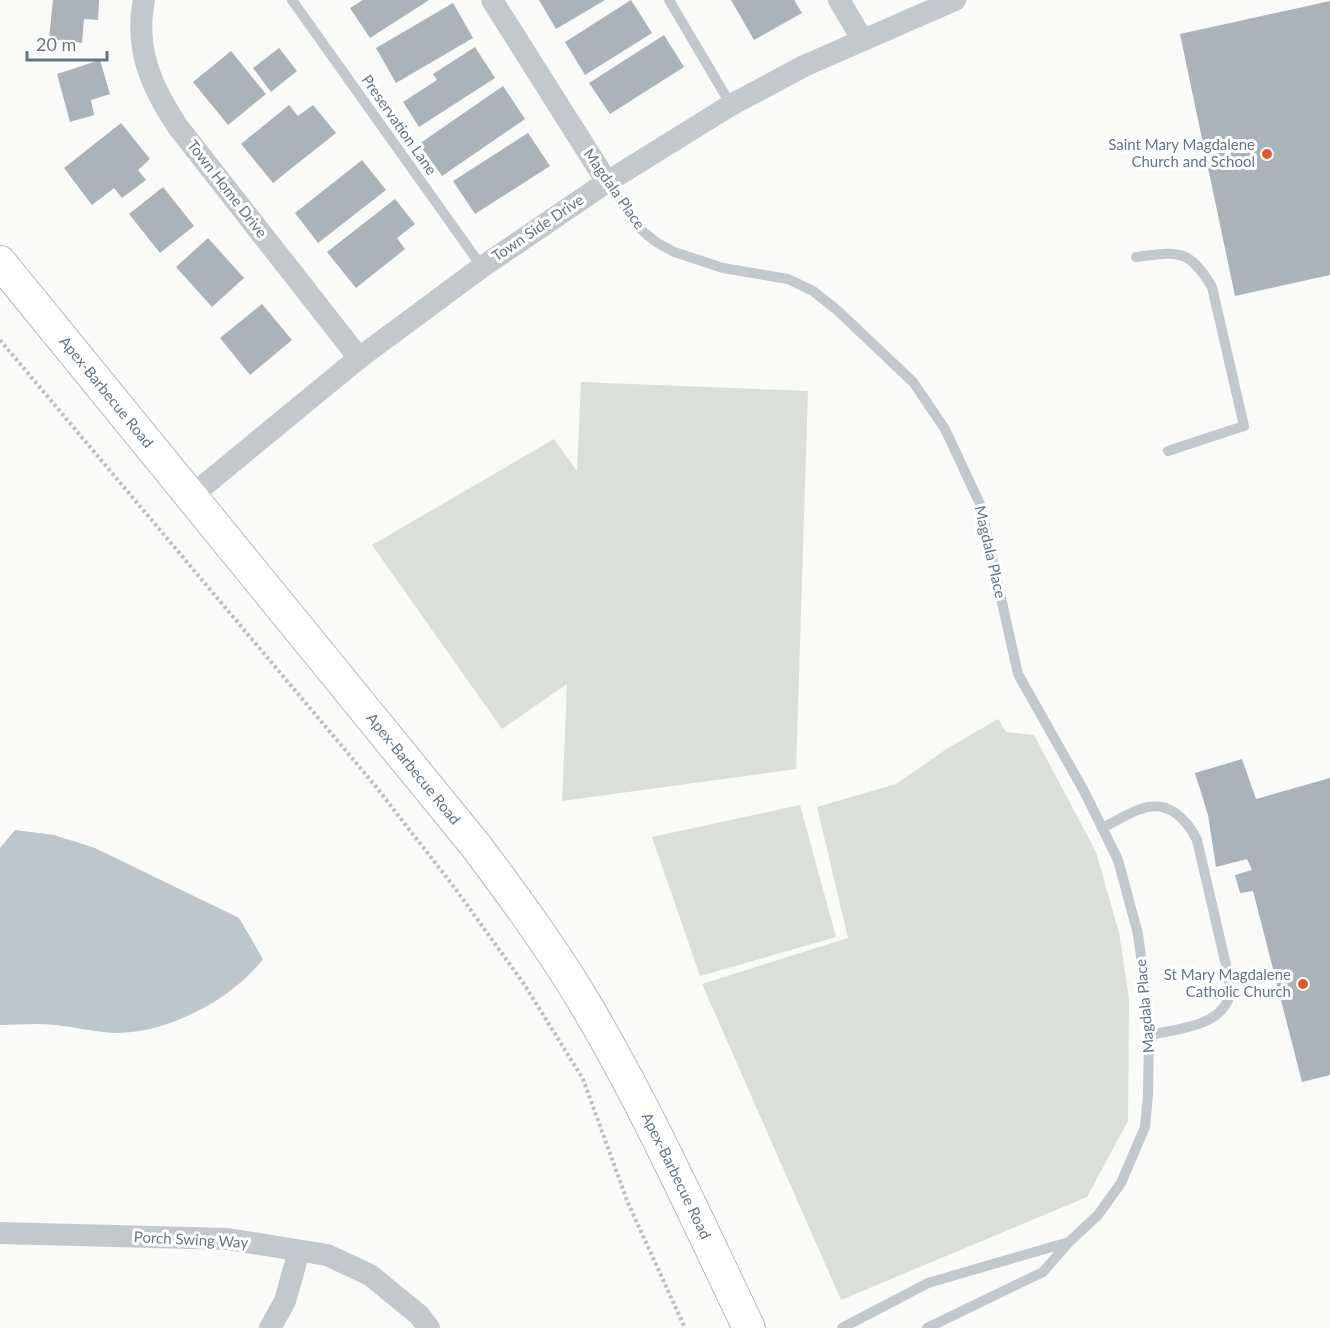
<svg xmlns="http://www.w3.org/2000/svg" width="1330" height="1328" font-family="Lato,sans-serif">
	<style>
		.green { fill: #dadfd7 }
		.water { fill: #bbc7cb }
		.building { fill: #aab3b9 }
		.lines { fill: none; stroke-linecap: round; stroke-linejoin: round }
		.secondary-casing { stroke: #b3babf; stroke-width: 34 }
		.path { stroke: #bbbfc2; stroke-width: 4; stroke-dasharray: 3 3; stroke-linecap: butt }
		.lane { stroke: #c3c8cc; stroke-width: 10 }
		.street { stroke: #c3c8cc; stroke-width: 22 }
		.secondary { stroke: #fff; stroke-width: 32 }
		.poi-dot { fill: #e4572e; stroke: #fff; stroke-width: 2 }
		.labels { text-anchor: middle; stroke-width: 6; stroke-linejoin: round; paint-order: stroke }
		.street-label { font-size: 15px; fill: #657683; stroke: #fff }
		.poi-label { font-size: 15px; fill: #657683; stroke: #fff; text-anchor: end }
	</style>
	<rect width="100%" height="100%" fill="#fafaf8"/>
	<g class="green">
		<polygon points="581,382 808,391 796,769 562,801 567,684 502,729 372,545 554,439 577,471"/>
		<polygon points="998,719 1006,732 1034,735 1096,852 1119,933 1129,997 1128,1121 1087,1197 841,1300 702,984 848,938 817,807 896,784 948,748"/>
		<polygon points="800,805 836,937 700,976 652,837"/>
	</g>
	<path class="water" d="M15,830L54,835L95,848L239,918L263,959C233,999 169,1032 119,1033C98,1033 76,1027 55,1025C37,1023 18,1025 0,1025V848Z"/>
	<g class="building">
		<polygon points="53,0 99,0 98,20 84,19 82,43 49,39"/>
		<polygon points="363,0 429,0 370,38 350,8"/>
		<polygon points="539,0 605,0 556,29"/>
		<polygon points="631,0 652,33 585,75 565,42"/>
		<polygon points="731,0 794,0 802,13 754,40"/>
		<polygon points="1330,1 1330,275 1235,296 1180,34"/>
		<polygon points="453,3 473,38 396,83 376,48"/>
		<polygon points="664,35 684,67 610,114 589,83"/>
		<polygon points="475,47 495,78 419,127 403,102 437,80 433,74"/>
		<polygon points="279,48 297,71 271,92 253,68"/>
		<polygon points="231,51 266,94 228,125 193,82"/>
		<polygon points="100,60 110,94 91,100 94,115 70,122 57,74"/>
		<polygon points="503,86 525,119 442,176 419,144"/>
		<polygon points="289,105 298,116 313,105 336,133 273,183 241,144"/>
		<polygon points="121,123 150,159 138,170 146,180 122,198 114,188 92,205 64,168"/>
		<polygon points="528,133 550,166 475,214 453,181"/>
		<polygon points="362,160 386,190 318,243 295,213"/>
		<polygon points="163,187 194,226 160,253 129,214"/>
		<polygon points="395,199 415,224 397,238 405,249 356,288 327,252"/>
		<polygon points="208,238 244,278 212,307 176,267"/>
		<polygon points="262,304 292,340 250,375 220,338"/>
		<polygon points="1242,759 1256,799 1330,778 1330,1075 1302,1082 1253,891 1240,893 1235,875 1252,870 1247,859 1216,867 1208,815 1195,773"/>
	</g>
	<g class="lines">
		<g class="secondary-casing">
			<g id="secondary">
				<path id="s1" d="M0,262L476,846C515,898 554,951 587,1007C648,1110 697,1220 749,1328"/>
			</g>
		</g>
		<polyline class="path" points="0,340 373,783 454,887 524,984 583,1079 628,1203 685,1328"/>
		<g class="lane">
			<polyline points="292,0 482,267"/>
			<polyline points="669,0 731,105"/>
			<polyline points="607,182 639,228 656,242 674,252 723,268 788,279 813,291 837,310 913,382 945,429 980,504 1018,674 1084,791 1118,860 1138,934 1144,979 1149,1035 1148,1095 1145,1127 1121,1183 1098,1215 1069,1242"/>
			<path d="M1136,257C1178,252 1188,247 1212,287L1244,426L1168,451"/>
			<path d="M1102,828C1115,822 1128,813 1141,809C1167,799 1187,819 1197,840L1229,978C1229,983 1230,991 1229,997C1220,1027 1175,1029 1149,1035"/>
			<polyline points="842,1328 928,1283 1069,1242 1043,1272 927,1328"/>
		</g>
		<g class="street">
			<path d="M144,0C134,49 152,88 178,127L359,358"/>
			<polyline points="492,0 607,182"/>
			<polyline points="839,0 862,39"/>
			<polyline points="190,497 359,358 482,267 607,182 731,105 804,66 955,0"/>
			<polyline points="0,1233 228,1239 327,1255 370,1275 419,1315 429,1328"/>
			<polyline points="270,1328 285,1301 299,1251"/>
		</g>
		<use href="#secondary" class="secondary"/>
	</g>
	<g class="poi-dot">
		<circle cx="1267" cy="154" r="6"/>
		<circle cx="1303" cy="984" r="6"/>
	</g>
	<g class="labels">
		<g class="street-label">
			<text transform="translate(399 125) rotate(55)" y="5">Preservation Lane</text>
			<text transform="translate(227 189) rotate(52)" y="5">Town Home Drive</text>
			<text transform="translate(614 189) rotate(55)" y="5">Magdala Place</text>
			<text transform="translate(538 228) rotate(-34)" y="5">Town Side Drive</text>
			<text dy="5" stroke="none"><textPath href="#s1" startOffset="168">Apex-Barbecue Road</textPath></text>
			<text transform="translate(990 552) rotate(77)" y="5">Magdala Place</text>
			<text dy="5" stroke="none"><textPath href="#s1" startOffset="654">Apex-Barbecue Road</textPath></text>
			<text transform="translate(1145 1006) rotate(-95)" y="5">Magdala Place</text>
			<text dy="5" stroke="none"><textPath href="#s1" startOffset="1140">Apex-Barbecue Road</textPath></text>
			<text transform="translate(191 1240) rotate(3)" y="5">Porch Swing Way</text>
		</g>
		<g class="poi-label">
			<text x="1255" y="150">Saint Mary Magdalene<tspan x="1255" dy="17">Church and School</tspan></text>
			<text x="1291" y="980">St Mary Magdalene<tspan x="1291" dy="17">Catholic Church</tspan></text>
		</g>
	</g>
	<path d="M27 51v9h80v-9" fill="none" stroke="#657683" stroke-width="3"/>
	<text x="36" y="51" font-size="18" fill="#657683" stroke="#ffffff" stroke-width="4.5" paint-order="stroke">20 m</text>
</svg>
